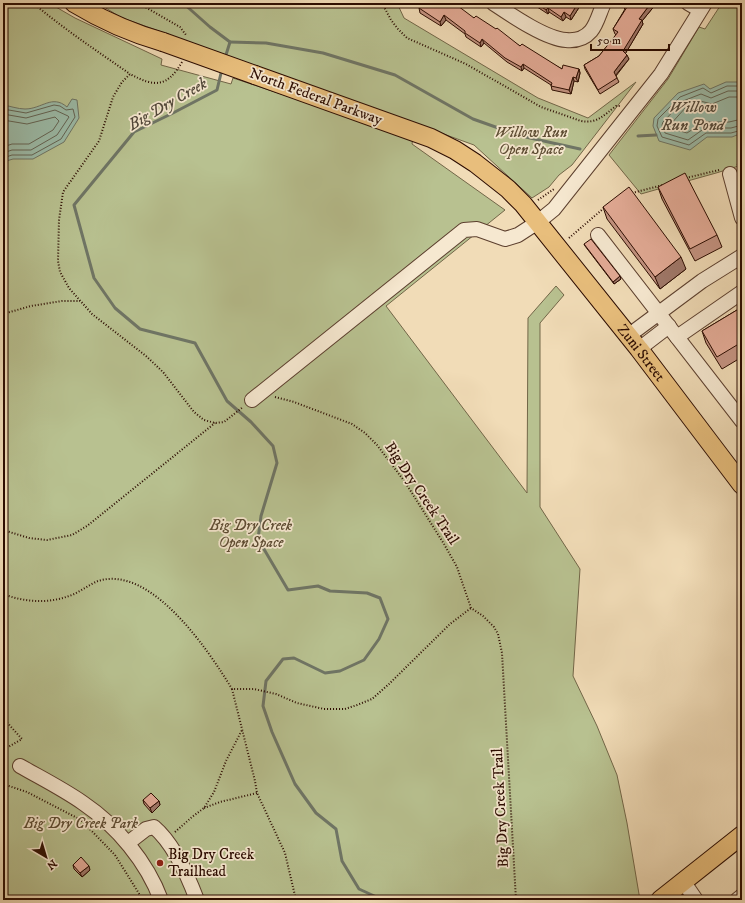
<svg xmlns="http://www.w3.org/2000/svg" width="745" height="903" font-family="'IM FELL DW Pica',serif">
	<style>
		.green { fill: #b8c190; stroke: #726648 }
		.water { fill: #9cbca9; stroke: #6f7565 }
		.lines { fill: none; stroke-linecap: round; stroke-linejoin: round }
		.shore { stroke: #646454; stroke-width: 1 }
		.stream { stroke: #6f7565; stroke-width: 3 }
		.minor-casing { stroke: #5c3f2e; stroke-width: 16 }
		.major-casing { stroke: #2b0b00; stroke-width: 20 }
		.path { stroke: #2b0b00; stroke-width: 2; stroke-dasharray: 1 2; stroke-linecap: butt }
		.minor { stroke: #f6e8d0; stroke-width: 14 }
		.major { stroke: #e8be7c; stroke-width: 18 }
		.major-bridge-casing { stroke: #2b0b00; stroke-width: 20; stroke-linecap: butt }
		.major-bridge { stroke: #e8be7c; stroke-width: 18 }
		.wall { fill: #c59483; stroke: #2b0b00 }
		.shaded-wall { fill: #a0786a; stroke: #2b0b00 }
		.building { fill: #e5ac98; stroke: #2b0b00 }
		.poi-dot { fill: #8f2418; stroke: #f6e8d0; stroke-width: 1.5 }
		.labels { text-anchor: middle; stroke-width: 3.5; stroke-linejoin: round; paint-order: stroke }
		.street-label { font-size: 15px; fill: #2b0b00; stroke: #f6e8d0 }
		.park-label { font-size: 15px; font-style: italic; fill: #5c4b32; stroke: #f6e8d0 }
		.poi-label { font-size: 15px; fill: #2b0b00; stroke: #f6e8d0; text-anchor: start }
		.water-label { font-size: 16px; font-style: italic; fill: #53493b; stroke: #f6e8d0 }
	</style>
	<rect width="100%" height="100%" fill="#f1dcb7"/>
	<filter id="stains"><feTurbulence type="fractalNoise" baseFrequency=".005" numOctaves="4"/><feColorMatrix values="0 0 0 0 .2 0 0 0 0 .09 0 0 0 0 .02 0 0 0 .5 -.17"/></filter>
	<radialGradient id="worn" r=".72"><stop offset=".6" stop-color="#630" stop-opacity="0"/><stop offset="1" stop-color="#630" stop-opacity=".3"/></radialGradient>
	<g class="green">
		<polygon points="3,3 49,3 75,18 162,59 161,65 231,84 233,78 413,138 412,144 505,210 386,306 527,493 528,318 556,286 564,295 540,323 540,507 580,569 573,676 597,726 617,775 627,823 640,900 3,900"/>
		<polygon points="98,3 397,3 404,18 538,98 588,118 636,82 572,165 559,175 549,187 532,198 474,145 120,17"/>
		<path d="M722,3H742V165C709,176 674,184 641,194L609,155L668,79L699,27L705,29Z"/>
	</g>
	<g class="water">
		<polygon points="726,82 742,82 742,133 732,137 707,137 690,150 659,141 653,126 654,118 678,93 704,84 710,89"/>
		<path d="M72,99L77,100L79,118L64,142L33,159H13L3,162V105C10,106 18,109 25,109C42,109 52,94 67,107Z"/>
	</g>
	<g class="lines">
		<g class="shore">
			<polyline points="742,86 727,86 711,93 703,88 680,97 658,119 657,126 662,137 689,145 706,133 731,133 742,130"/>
			<polyline points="742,91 728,91 711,98 701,94 683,101 663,122 662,125 665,133 688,140 705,128 731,128 742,125"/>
			<polyline points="742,97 729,97 712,104 700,101 687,106 669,126 670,128 687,133 704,122 729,122 742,119"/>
			<polyline points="3,109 26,113 54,105 60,106 66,110 73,109 75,117 61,139 32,155 12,155 3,158"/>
			<polyline points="3,114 26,118 55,110 68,116 69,117 57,135 31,150 12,150 3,153"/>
			<polyline points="3,120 27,124 55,117 59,121 53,130 29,144 12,144 3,147"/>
		</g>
		<g class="stream">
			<polyline points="183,3 210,27 230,42 225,58"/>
			<polyline points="230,42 266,43 323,53 395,75 473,119 521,136 580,149"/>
			<polyline points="222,69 217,90 173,113 134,132 74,205 94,278 115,308 140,329 195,343 227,401 251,422 273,446 277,463 261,516 258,539 288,590 318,586 330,591 367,593 380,598 388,619 379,639 364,660 340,671 325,673 294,658 283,659 266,681 263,706 272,732 295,784 316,813 336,829 342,861 359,889 383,900"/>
			<polyline points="638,136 656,135"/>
		</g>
		<g class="minor-casing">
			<g id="minor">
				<path d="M493,3C511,15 546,39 566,40C576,41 585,38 591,31C597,24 600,11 604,3"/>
				<polyline points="688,3 700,10"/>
				<polyline points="730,174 742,218"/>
				<polyline points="598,235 742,421"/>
				<polyline points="628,336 702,281 742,256"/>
				<polyline points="677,337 742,292"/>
				<polyline points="639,349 669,326"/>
				<polyline points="252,400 464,230 477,229 505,239 518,235 538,222 554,209 661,74 705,3"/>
				<path d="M20,766C41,778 63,789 83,803C117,826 147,862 161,900"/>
				<path d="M128,843L146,829L154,827C174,844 188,876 197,900"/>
				<polyline points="683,881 696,900"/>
				<polyline points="737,900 742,896"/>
			</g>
		</g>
		<g class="major-casing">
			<g id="major">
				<path d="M74,3C102,20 131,33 163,42"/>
				<path id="s1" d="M255,75L431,138L455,150L475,163L508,189L523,204L639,349L742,485"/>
				<polyline points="660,900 742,835"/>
			</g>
		</g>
		<g class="path">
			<path d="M33,3C64,29 97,51 130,74"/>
			<polyline points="138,3 180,27 186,35"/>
			<path d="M382,3L391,20L398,29L407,38L466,64L541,107L581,121C597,124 604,115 616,106H621"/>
			<path d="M182,62C167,88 154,87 130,74L122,82L113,97L99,141L63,192L59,220L58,261L60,272L69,288L92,314L146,356L163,372L194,412L204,420L215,423L224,422L243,407"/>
			<polyline points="737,165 742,163"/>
			<polyline points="686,178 719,170"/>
			<polyline points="632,193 663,185"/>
			<polyline points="538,200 554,189"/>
			<polyline points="569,238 604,208"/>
			<polyline points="3,314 31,306 62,301 80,301"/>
			<polyline points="275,397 294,402 352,424 365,433 377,445 405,482 444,544 457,567 471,608 483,616 494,627 498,634 502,653 516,900"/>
			<polyline points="3,530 29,538 47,540 72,535 87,526 215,423"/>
			<path d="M3,594C24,602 47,604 69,596C79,593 88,585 98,581C151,564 209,651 232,689H254L276,694L297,703L324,709H345L357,705L372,699L389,684L450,624L471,608"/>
			<polyline points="232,689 255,781 257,793 285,853 296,900"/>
			<polyline points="3,718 22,739 3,750"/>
			<polyline points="3,781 6,785"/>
			<polyline points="3,786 6,785 27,792 81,820 115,855 143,900"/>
			<polyline points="204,808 220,802 257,793"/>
			<polyline points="175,832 192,817 204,808 214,792 226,761 242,730"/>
		</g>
		<use href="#minor" class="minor"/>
		<use href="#major" class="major"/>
		<g class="major-bridge-casing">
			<polyline id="major-bridge" points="163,42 255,75"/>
		</g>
		<use href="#major-bridge" class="major-bridge"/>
	</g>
	<g class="wall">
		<polygon points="402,3 412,3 404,7"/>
		<polygon points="531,3 579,3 580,6 571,20 566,17 563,21 549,12 548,14"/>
		<polygon points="622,3 656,4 642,21 643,24 625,54 629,59 616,76 619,82 600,94 585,69 584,65 599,56 616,35 615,34 613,29 625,9 624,8"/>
		<polygon points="419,8 474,18 520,46 562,69 579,69 580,73 578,82 574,81 571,94 552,90 551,85 524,68 522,71 507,62 484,43 481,47 466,37 465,34 446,20 441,26 420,13"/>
		<polygon points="658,187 717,235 722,247 695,261 662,199"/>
		<polygon points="603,207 686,269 660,289 607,219"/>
		<polygon points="584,244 621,279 614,284 585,246"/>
		<polygon points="742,307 742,357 722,369 706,343 702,331"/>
		<polygon points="143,800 159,801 160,805 152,813 144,804"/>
		<polygon points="73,865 90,870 82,877 74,869"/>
	</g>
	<g class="shaded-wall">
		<polygon points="578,3 579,3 580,6 571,20 570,16"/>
		<polygon points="651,3 655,3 656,4 642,21 643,24 624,56 623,51 639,19"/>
		<polygon points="548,8 549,12 548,14 546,10"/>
		<polygon points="564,12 566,17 563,21 561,17"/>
		<polygon points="444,15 446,20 441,26 440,22"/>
		<polygon points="482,39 484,43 481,47 480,43"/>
		<polygon points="627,55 629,59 615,76 614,72"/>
		<polygon points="523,64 524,68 522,71 521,67"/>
		<polygon points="579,69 580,73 578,82 576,78"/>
		<polygon points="573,77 574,81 571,94 569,90"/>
		<polygon points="681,257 686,269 660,289 655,277"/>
		<polygon points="620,276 621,279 614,284 613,282"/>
		<polygon points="159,801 160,805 152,813 150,808"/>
		<polygon points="89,866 90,870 82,877 80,873"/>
	</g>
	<g class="building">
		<polygon points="422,3 454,3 474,18 476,16 496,29 497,28 520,46 522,44 562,69 563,65 579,69 576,78 573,77 569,90 551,86 552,83 523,64 521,67 505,58 482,39 480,43 465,33 465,31 444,15 440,22 419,8"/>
		<polygon points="536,3 578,3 570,16 564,12 561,17 548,8 546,10"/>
		<polygon points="622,3 651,3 639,19 642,20 623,51 627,55 614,72 617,78 598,90 584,65 599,56 618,32 613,29 627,7"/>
		<polygon points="685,173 717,235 690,249 658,187"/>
		<polygon points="629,187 681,257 655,277 603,207"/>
		<polygon points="591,239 620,276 613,282 584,244"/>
		<polygon points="742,307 742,342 717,357 702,331"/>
		<polygon points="151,793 159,801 150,808 143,800"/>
		<polygon points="81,857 89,866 80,873 73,865"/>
	</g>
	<circle class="poi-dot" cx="160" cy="863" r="4"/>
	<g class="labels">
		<g class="street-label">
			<text transform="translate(316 96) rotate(20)" y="5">North Federal Parkway</text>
			<text dy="5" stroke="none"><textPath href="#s1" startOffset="491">Zuni Street</textPath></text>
			<text transform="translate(422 493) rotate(56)" y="5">Big Dry Creek Trail</text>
			<text transform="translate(500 808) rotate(-93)" y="5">Big Dry Creek Trail</text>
		</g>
		<g class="park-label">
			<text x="531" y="137">Willow Run<tspan x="531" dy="17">Open Space</tspan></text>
			<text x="251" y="530">Big Dry Creek<tspan x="251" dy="17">Open Space</tspan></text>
			<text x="81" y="828">Big Dry Creek Park</text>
		</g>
		<g class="poi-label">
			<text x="168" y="859">Big Dry Creek<tspan x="168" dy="17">Trailhead</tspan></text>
		</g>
		<g class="water-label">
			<text transform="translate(167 103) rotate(-30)" y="6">Big Dry Creek</text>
			<text x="693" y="112">Willow<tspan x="693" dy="18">Run Pond</tspan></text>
		</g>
	</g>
	<rect width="745" height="903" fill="none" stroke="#f1dcb7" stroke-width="16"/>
	<rect x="4" y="4" width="737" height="895" fill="none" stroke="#2b0b00" stroke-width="2"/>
	<rect x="8" y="8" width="729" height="887" fill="none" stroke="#2b0b00"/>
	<g transform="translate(46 857) rotate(142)" stroke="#f6e8d0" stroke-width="3" paint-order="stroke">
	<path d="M0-3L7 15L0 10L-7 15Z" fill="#2b0b00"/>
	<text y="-6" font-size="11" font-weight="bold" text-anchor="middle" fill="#2b0b00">N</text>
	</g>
	<path d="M591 44v6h78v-6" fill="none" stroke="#2b0b00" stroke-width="2"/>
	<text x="597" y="44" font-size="12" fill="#2b0b00" stroke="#f6e8d0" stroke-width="3" paint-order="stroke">50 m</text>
	<rect width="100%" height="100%" filter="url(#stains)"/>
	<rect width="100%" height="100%" fill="url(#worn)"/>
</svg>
